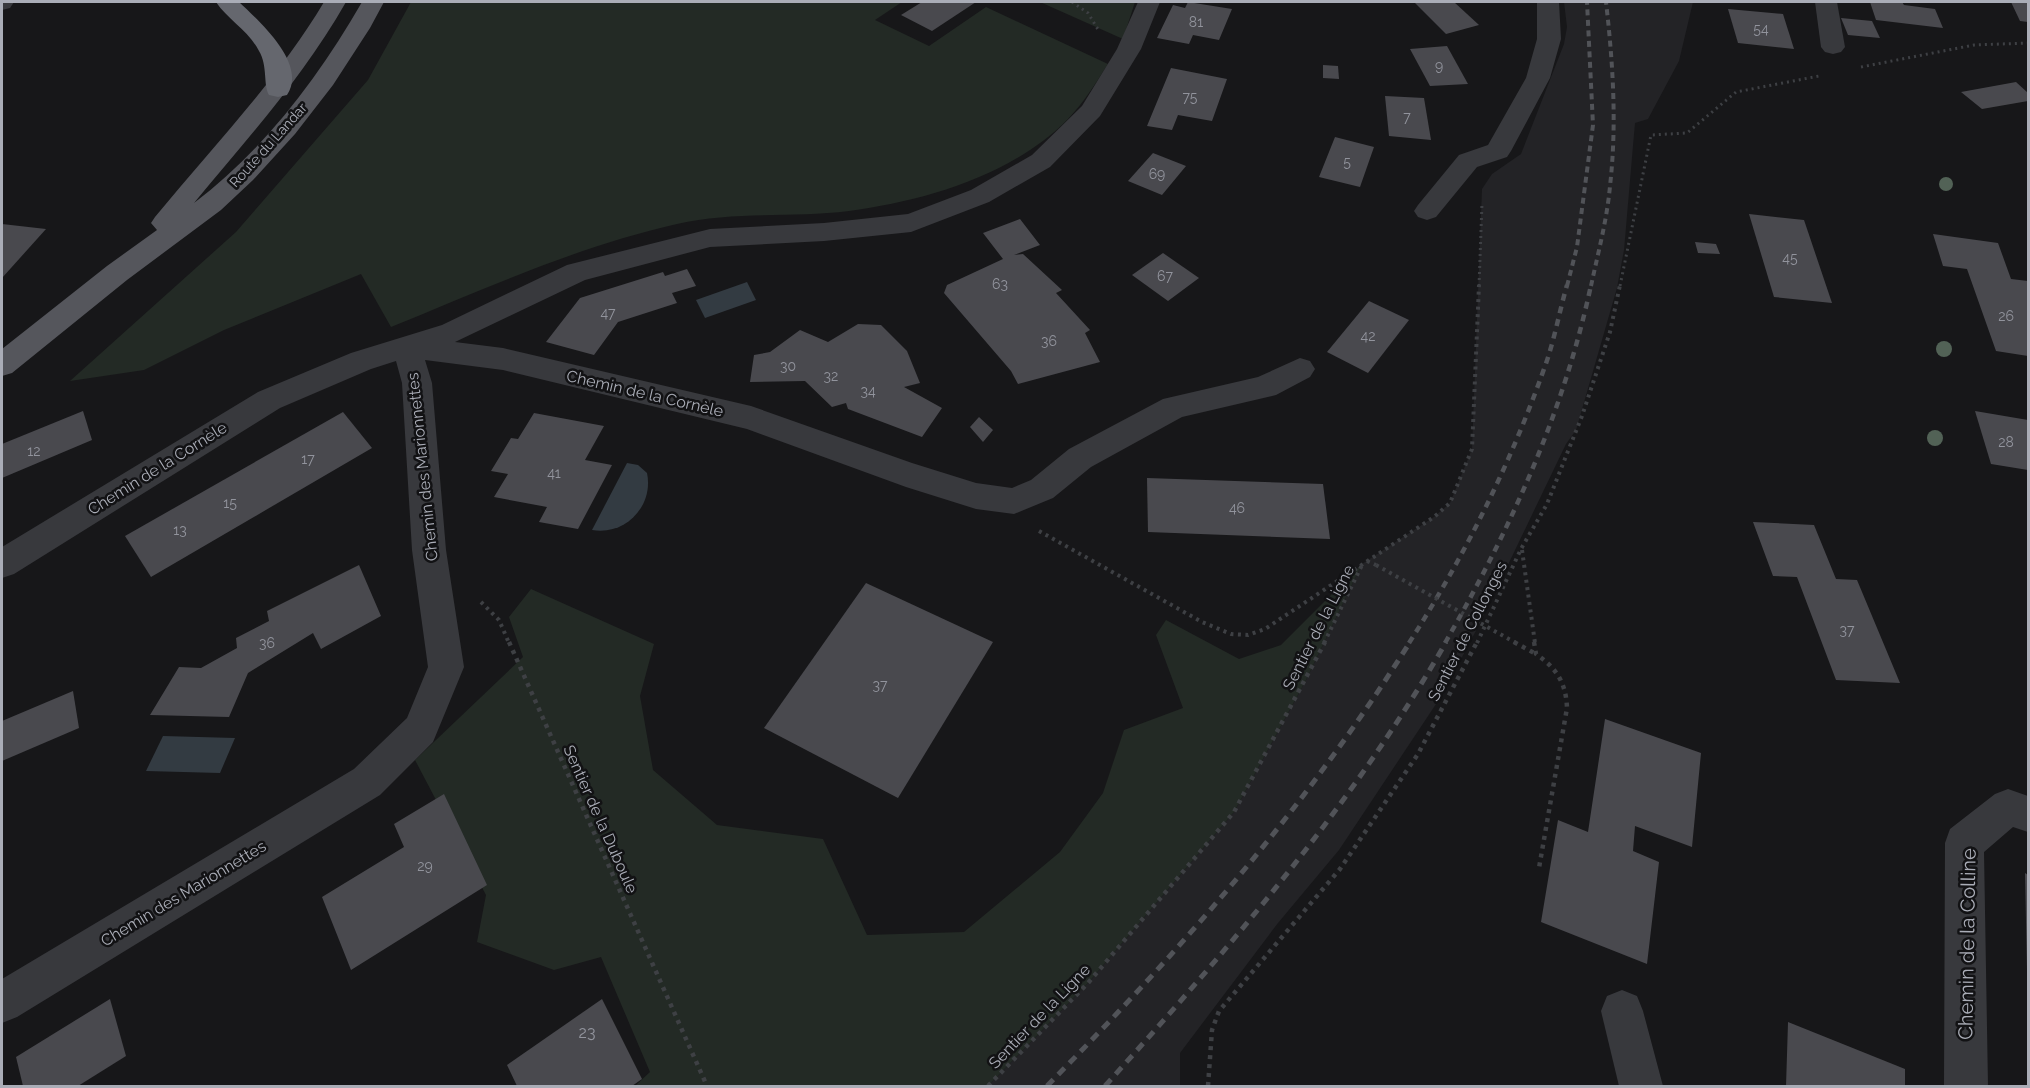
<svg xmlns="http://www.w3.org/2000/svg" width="2030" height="1088" font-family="Raleway,sans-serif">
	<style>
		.built { fill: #232326 }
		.green { fill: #232a25 }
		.water { fill: #333b42 }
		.building { fill: #49494e }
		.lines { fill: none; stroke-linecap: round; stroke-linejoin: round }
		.path-far2 { stroke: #3e4044; stroke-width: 3; stroke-dasharray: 2 4; stroke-linecap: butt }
		.path-far1 { stroke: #3e4044; stroke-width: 4; stroke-dasharray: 3 4.5; stroke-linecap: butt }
		.path { stroke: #3e4044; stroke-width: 4.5; stroke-dasharray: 4 5; stroke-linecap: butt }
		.minor { fill: #38393d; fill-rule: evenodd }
		.major { fill: #55565c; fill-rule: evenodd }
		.highway { fill: #65676e; fill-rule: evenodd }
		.rail-far2 { stroke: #515358; stroke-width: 4; stroke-dasharray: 6 4.5; stroke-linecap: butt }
		.rail-far1 { stroke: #515358; stroke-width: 4.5; stroke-dasharray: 7 6; stroke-linecap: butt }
		.rail { stroke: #515358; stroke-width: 5; stroke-dasharray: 9 7; stroke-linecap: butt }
		.path-bridge-far1 { stroke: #3e4044; stroke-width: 4; stroke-dasharray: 3 4.5; stroke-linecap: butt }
		.path-bridge { stroke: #3e4044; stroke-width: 4.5; stroke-dasharray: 4 5; stroke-linecap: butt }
		.tree { fill: #526256 }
		.labels { text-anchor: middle; stroke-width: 5; stroke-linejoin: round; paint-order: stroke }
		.number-label { font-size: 14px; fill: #92949d }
		.far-street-label { font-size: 14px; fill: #aaadb7; stroke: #121214 }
		.street-label { font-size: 16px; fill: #aaadb7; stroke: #121214 }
		.near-number-label { font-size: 16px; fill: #92949d }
		.near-street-label { font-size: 20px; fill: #aaadb7; stroke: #121214 }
	</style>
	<rect width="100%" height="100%" fill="#171719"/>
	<polygon class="built" points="1564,2 1693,2 1679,61 1648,119 1635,123 1624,250 1617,288 1576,430 1566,444 1480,623 1442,695 1339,850 1278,923 1180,1053 1180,1086 988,1086 1088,983 1234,812 1305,682 1362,564 1434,517 1450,503 1472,449 1482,189 1492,174 1521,154 1564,44 1567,27"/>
	<g class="green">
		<path d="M411,2H902L875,20L929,46L986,7L1108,64C1096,83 1084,102 1068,119C1013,175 925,201 849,211C792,218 733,211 677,224C579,246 484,289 391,327L361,274L224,330L144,370L70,381L236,232L368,80Z"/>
		<polygon points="1040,2 1135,2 1123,39"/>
		<polygon points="1362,564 1305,682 1234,812 1088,983 988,1086 635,1086 650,1072 601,957 554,970 477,942 486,895 415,760 523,657 509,617 531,589 654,644 640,696 653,770 717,825 823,839 867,935 964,932 1060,852 1103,793 1124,730 1183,708 1156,635 1166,620 1239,659 1281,645"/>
	</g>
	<g class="water">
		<polygon points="747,282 756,300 705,318 696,300"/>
		<path d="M627,463L638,465L647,473C654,506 625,536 592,530Z"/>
		<polygon points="163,736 235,738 220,773 146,771"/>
	</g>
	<g class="building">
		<polygon points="922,2 976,2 932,31 901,15"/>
		<polygon points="1188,2 1232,9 1219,40 1193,35 1189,44 1157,38 1173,5 1185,8"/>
		<polygon points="1414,2 1454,2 1479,25 1446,34"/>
		<polygon points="1870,2 1902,2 1904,5 1935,9 1943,28 1876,20"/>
		<polygon points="2011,2 2028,2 2028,22 2020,21"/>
		<polygon points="1728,9 1783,14 1794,49 1738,43"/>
		<polygon points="1841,18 1872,21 1880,38 1848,35"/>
		<polygon points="1447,46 1468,84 1430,86 1410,49"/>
		<polygon points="1323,65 1338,66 1339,79 1323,78"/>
		<polygon points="1171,68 1227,79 1212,121 1178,115 1172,130 1147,126"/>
		<polygon points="2016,82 2028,93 2028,101 1982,109 1961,92"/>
		<polygon points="1385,96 1424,98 1431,140 1389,136"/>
		<polygon points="1335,137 1374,147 1360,187 1319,177"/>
		<polygon points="1153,153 1186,166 1162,195 1128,181"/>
		<polygon points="1749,214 1804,220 1832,303 1774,297"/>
		<polygon points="1020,219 1040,245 1014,255 1023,254 1062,290 1056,293 1090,330 1085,333 1100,362 1018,384 1011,371 944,293 947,285 1003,259 983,233"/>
		<polygon points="2,224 46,229 2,278"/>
		<polygon points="1933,234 1998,243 2011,279 2028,281 2028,356 1996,351 1967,269 1943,266"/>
		<polygon points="1695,242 1716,244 1720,254 1698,253"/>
		<polygon points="1163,253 1199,278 1168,301 1132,275"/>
		<polygon points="687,269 696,286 672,293 677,303 618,322 594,355 546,342 580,298 663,272 665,276"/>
		<polygon points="1369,301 1409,320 1368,373 1327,352"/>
		<polygon points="858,324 881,325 907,351 920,383 904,387 942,408 922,437 848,409 846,403 832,407 805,381 750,382 754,355 770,352 800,330 828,342"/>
		<polygon points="83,411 92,440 2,478 2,444"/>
		<polygon points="1975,411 2028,420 2028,470 1991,464"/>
		<polygon points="343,412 372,448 151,577 125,536"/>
		<polygon points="534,413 604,426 585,460 612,465 578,529 539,522 547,507 494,497 508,474 491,471 511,438 518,439"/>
		<polygon points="979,417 993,430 983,442 970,427"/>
		<polygon points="1147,478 1323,484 1330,539 1148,532"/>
		<polygon points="1753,522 1814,525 1836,579 1857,580 1900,683 1836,680 1797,577 1773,576"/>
		<polygon points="359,565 381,616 321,649 313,633 248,673 229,717 150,715 179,667 201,668 237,648 236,638 269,621 267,611"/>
		<polygon points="866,583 993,642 898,798 764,728"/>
		<polygon points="73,691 79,728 2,761 2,721"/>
		<polygon points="1605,719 1701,753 1692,847 1635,826 1633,851 1659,862 1647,964 1541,922 1558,820 1588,832"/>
		<polygon points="444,794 487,885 351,970 322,897 404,847 394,824"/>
		<polygon points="2025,873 2028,875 2028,970 2027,970"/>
		<polygon points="110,999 126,1056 78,1086 23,1086 16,1057"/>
		<polygon points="602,999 642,1079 632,1086 517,1086 507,1065"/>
		<polygon points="1788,1022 1905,1069 1905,1086 1786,1086"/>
	</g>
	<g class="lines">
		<g class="path-far2">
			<polyline points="1072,2 1088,13 1099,31"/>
			<polyline points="1861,67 1974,45 2028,43"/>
			<polyline points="1479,286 1482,203"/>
			<polyline points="1620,286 1651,135 1687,133 1736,92 1819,76"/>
		</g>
		<g class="path-far1">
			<polyline points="1039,531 1202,622 1231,634 1248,635 1265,629 1434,517 1450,503 1472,449 1479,285"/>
			<polyline points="1522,550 1535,643"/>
			<polyline points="1367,561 1376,565"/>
			<polyline points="481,602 499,620 509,643"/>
			<polyline points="1324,643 1362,565"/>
			<polyline points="1477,643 1521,549 1547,504 1582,416 1610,332 1620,285"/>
		</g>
		<g class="path">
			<polyline points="509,642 707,1086"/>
			<path d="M1534,642L1536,654C1556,668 1566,682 1567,708L1539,868"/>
			<polyline points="988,1086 1088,983 1234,812 1325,642"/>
			<polyline points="1208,1086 1212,1030 1219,1011 1340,869 1418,754 1477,642"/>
		</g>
		<g class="minor">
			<polygon points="2,2 14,2 10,8 2,10"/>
			<polygon points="1138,2 1160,2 1141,49 1100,116 1050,167 989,202 911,232 824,241 710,247 585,280 455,342 503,348 751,406 912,463 976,483 1012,488 1031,480 1069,449 1163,399 1258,377 1300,358 1310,361 1315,369 1310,377 1276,395 1182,417 1091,467 1053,498 1014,514 976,509 906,487 747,429 503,370 425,360 432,383 446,550 464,667 433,742 380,795 17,1017 2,1023 2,979 354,769 407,718 428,667 412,550 402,383 396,361 371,369 280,408 14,574 2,578 2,547 258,392 351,353 442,325 567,265 710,229 824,223 908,214 971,190 1032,155 1082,106 1117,49"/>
			<polygon points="1537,2 1559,2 1561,39 1550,78 1511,151 1507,157 1477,167 1436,217 1427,220 1418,217 1414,211 1418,205 1459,155 1488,145 1526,78 1537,39"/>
			<polygon points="1815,2 1837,2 1845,47 1841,52 1833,54 1825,52 1821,47"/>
			<polygon points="2008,789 2028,796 2028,832 2013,827 1984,852 1988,1086 1944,1086 1945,843 1950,829 1995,794"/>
			<polygon points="1622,990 1637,996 1643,1011 1663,1086 1619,1086 1601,1011 1607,996"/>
		</g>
		<path class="major" d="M324,2H346C304,76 248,138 194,203C265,149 318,78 362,2H384L370,28L333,85L295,134L253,180L221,210L127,280L12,373L2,376V349L107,266L157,230L151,223L155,217C213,146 277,81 324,2Z"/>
		<path class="highway" d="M216,2H239C259,21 308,64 287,95L278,97L269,95C263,85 268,66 259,51C249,31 228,20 216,2Z"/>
		<g class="rail-far2">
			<polyline points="1567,286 1577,247 1593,125 1587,2"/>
			<path d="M1591,286C1598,253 1607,220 1610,186C1617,125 1613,63 1606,2"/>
		</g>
		<g class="rail-far1">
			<path d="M1409,643C1464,557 1510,465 1544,369C1554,342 1559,313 1567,285"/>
			<path d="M1445,643C1510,530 1564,412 1591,285"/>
		</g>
		<g class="rail">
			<path d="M1047,1086C1183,948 1307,806 1410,642"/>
			<path d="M1105,1086C1230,947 1353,805 1446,642"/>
		</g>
		<polyline class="path-bridge-far1" points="1376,565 1516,643"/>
		<polyline class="path-bridge" points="1514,642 1536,654"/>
	</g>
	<g class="tree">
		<circle cx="1946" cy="184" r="7"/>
		<circle cx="1944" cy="349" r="8"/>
		<circle cx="1935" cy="438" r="8"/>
	</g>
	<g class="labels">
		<g class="number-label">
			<text x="1196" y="27">81</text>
			<text x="1761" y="34">54</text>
			<text x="1439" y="71">9</text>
			<text x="1190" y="102">75</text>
			<text x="1407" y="122">7</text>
			<text x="1347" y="167">5</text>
			<text x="1157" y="179">69</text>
			<text x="1790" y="263">45</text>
			<text x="1165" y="281">67</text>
			<text x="1000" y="289">63</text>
			<text x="608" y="318">47</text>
			<text x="2006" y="321">26</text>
			<text x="1368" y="341">42</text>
			<text x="1049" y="346">36</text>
			<text x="788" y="371">30</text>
			<text x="831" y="381">32</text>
			<text x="868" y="396">34</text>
			<text x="2006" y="447">28</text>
			<text x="34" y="456">12</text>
			<text x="308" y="464">17</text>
			<text x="554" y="478">41</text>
			<text x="230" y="508">15</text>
			<text x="1237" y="513">46</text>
			<text x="180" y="535">13</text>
			<text x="1847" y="635">37</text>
			<text x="267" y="648">36</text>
			<text x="880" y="690">37</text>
			<text x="425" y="871">29</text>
		</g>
		<g class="far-street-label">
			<text transform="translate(268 145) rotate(-48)" y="5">Route du Landar</text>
		</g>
		<g class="street-label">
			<text transform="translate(645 393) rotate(13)" y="6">Chemin de la Cornèle</text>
			<text transform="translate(422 467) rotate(-96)" y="6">Chemin des Marionnettes</text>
			<text transform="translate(157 468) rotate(-32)" y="6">Chemin de la Cornèle</text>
			<text transform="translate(1318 627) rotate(-63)" y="6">Sentier de la Ligne</text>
			<text transform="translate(1467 631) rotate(-63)" y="6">Sentier de Collonges</text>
			<text transform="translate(601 819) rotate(66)" y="6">Sentier de la Duboule</text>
			<text transform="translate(183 893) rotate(-31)" y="6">Chemin des Marionnettes</text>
			<text transform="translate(1039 1016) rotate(-46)" y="6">Sentier de la Ligne</text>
		</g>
		<g class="near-number-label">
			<text x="587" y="1038">23</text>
		</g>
		<g class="near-street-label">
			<text transform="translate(1967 944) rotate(-89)" y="7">Chemin de la Colline</text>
		</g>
	</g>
	<rect width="2030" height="1088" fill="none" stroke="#aaadb7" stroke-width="6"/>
</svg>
